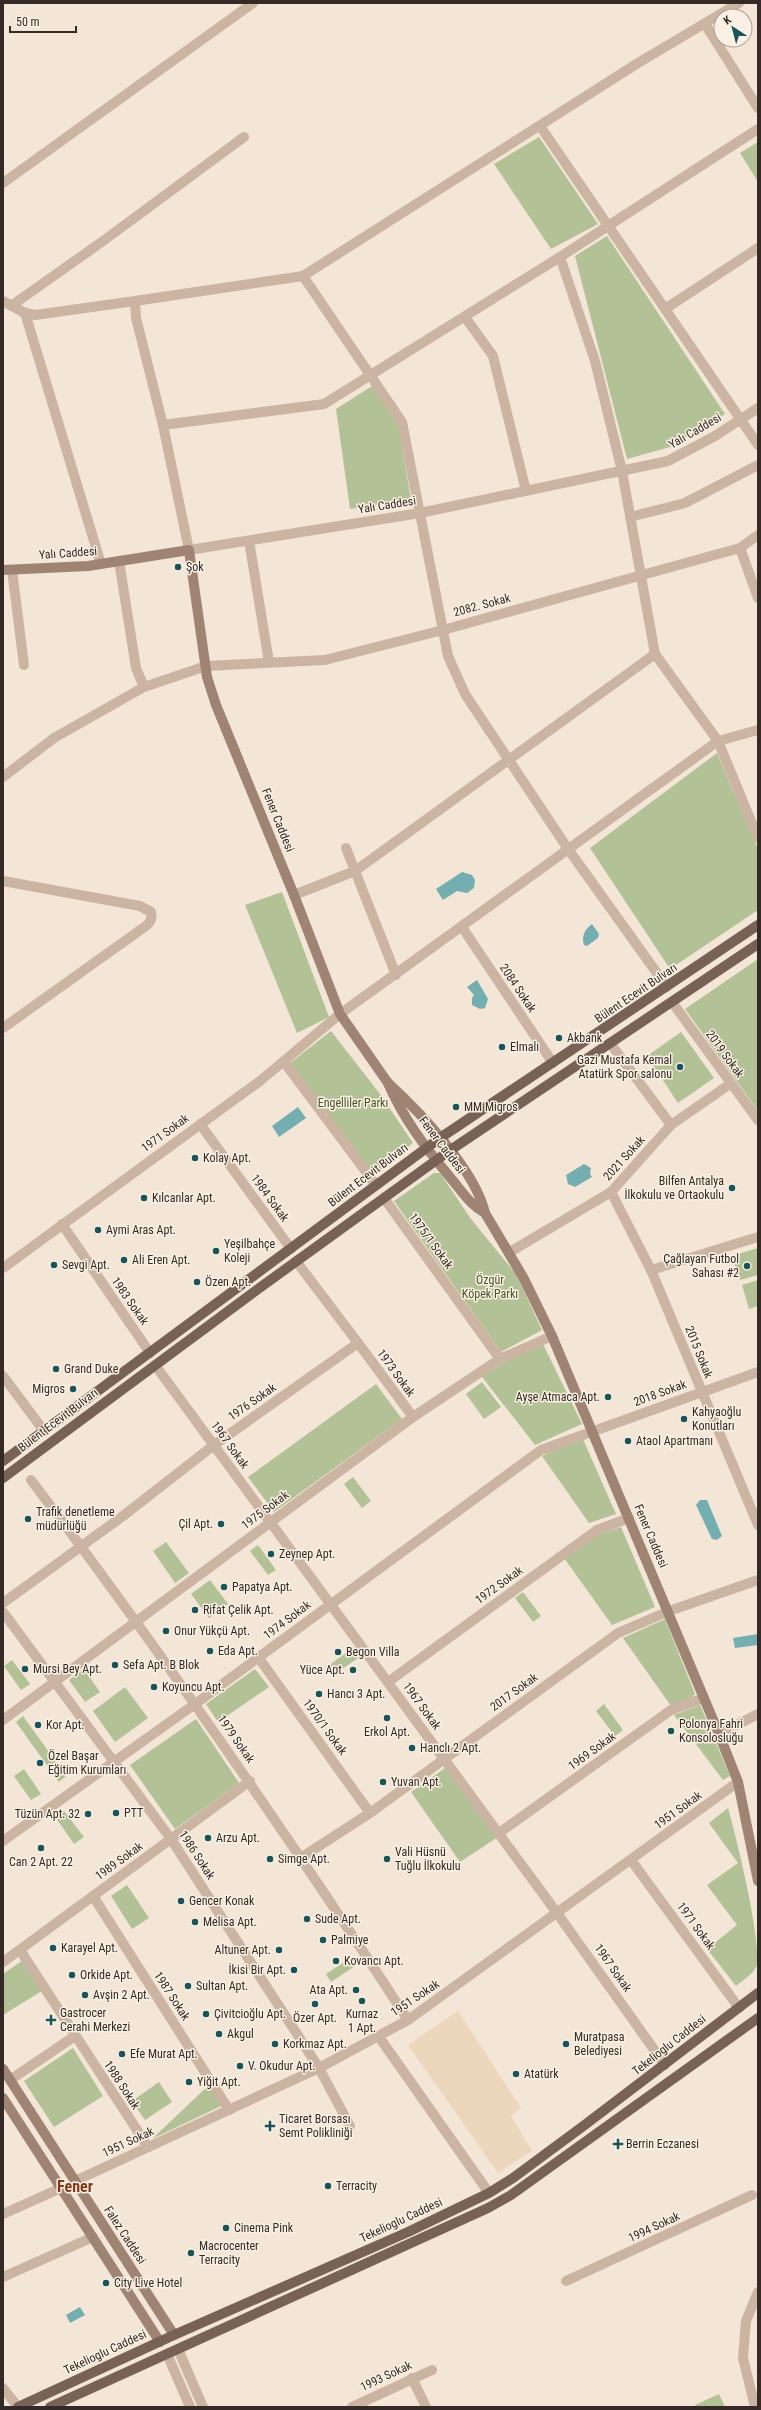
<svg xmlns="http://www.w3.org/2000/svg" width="761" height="2410" font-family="'Roboto Condensed',sans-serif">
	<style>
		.green { fill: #b3c296 }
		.plaza { fill: #ecd7bc }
		.water { fill: #74aeb1 }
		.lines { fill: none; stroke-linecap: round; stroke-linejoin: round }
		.street { stroke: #cbb5a2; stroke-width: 10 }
		.secondary { stroke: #9f8474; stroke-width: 10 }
		.primary { stroke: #786155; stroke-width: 10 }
		.poi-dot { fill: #185459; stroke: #faf0e3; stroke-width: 1.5 }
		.labels { text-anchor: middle; stroke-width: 3; stroke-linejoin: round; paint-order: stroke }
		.street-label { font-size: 12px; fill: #352a25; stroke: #faf0e3 }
		.poi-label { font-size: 12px; fill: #352a25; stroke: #faf0e3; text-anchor: start }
		.park-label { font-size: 12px; fill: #445527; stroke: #faf0e3 }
		.district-label { font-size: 16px; font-weight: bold; fill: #893519; stroke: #faf0e3 }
	</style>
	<rect width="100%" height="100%" fill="#f3e6d7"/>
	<g class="green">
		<polygon points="539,137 598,224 551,249 494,164"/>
		<polygon points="758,142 758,182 740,153"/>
		<polygon points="607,236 725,414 670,447 627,459 575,256"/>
		<polygon points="372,386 398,424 411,499 350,509 336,409"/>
		<polygon points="717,753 758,849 758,910 670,969 590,848"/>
		<polygon points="282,892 329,1017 297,1033 245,905"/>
		<polygon points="758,959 758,1111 685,1009"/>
		<polygon points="331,1031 380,1094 413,1143 374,1176 290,1063"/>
		<polygon points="681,1032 714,1078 678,1103 647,1056"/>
		<polygon points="434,1173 440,1173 471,1219 516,1274 542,1330 501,1352 394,1201"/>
		<polygon points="758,1248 758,1275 740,1280 732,1256"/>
		<polygon points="758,1280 758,1306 749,1309 742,1285"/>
		<polygon points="543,1344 582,1424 535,1445 482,1377 503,1363"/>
		<polygon points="482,1382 501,1407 484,1419 466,1394"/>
		<polygon points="376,1384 402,1419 274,1512 248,1477"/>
		<polygon points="582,1437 616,1514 589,1523 542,1456"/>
		<polygon points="353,1477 371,1501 362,1508 344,1484"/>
		<polygon points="621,1527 655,1607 612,1625 564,1558 599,1534"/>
		<polygon points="166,1542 189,1573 175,1583 153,1551"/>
		<polygon points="258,1545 276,1570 268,1575 250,1551"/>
		<polygon points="210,1580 228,1604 209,1618 191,1594"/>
		<polygon points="523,1592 541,1616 533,1622 515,1598"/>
		<polygon points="665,1619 695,1694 690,1699 671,1706 623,1638"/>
		<polygon points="354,1647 361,1656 335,1674 328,1666"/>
		<polygon points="12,1660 30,1684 21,1690 4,1666"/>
		<polygon points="84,1669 100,1692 85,1702 69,1680"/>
		<polygon points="255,1669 269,1687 218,1722 206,1704"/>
		<polygon points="125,1687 148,1718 115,1742 93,1711"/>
		<polygon points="604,1704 623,1730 615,1736 596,1711"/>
		<polygon points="700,1705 730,1776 723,1780 674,1715"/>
		<polygon points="23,1716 66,1776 59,1782 16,1722"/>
		<polygon points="196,1719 239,1783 175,1829 130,1765"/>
		<polygon points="448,1766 498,1837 460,1862 411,1792"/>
		<polygon points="24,1769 41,1794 31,1800 14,1776"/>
		<path d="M728,1808C737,1839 761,1938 757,1965C754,1974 743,1980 736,1986L707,1949L737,1925L707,1885L738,1863L709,1823Z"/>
		<polygon points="64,1811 84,1837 74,1844 56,1818"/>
		<polygon points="127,1885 149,1918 132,1929 111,1896"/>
		<polygon points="352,1957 358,1964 331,1982 326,1974"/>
		<polygon points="26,1958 45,1989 3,2015 3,1974"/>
		<polygon points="73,2048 103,2096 54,2127 24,2081"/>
		<polygon points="159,2082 172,2102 145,2120 132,2101"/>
		<polygon points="209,2085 221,2106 152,2139"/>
		<polygon points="719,2394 725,2407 696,2407 695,2405"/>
	</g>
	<polygon class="plaza" points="458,2011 521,2108 511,2116 532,2151 498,2173 408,2045"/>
	<g class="water">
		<polygon points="462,872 472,875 475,880 474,888 467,893 457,891 443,900 436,889"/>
		<path d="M592,924L599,934L598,938L587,946L584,945C581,936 585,929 592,924Z"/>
		<polygon points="477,980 488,999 485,1008 480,1009 472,1005 472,998 474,995 467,987"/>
		<polygon points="298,1107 306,1118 279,1137 272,1126"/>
		<polygon points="584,1164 591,1168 590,1174 592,1177 575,1187 568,1184 566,1175"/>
		<polygon points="700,1500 707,1500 722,1536 717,1540 712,1539 696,1505"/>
		<polygon points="758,1634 758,1645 735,1648 733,1638"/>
		<polygon points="80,2307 85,2315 70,2323 66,2315"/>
	</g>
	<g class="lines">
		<g class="street">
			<polyline points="705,24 758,108"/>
			<polyline points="540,126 758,445"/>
			<polyline points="3,183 253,3"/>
			<polyline points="560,257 595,361 622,471 655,654"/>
			<polyline points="303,276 402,422 448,656 465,694 568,849 667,987"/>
			<polyline points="3,301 25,313 35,315 135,301 136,318 163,425 189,550 420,513 668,461 715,436 758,408"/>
			<polyline points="135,301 303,276 638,63 739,3"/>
			<polyline points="11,306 103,241 244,137"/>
			<polyline points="665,309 758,248"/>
			<polyline points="25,313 101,564"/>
			<polyline points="465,317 493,356 526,491"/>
			<polyline points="163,425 324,404 560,257 758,129"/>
			<polyline points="630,517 685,503 758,465"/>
			<polyline points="249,541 269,662"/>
			<polyline points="740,548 758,598"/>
			<polyline points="119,561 136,668 144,687"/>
			<polyline points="12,570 24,665"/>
			<polyline points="758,730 718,741 758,838"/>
			<polyline points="3,777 54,738 144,687 206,666 325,660 443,630 740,548 758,535"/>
			<polyline points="346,848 396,975"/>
			<path d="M3,881L140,906L151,912C154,923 144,927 136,933L3,1028"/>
			<polyline points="462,927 553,1063"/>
			<polyline points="672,1002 758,1120"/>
			<polyline points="610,1043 671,1125"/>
			<polyline points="284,1062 376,1185"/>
			<polyline points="200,1124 291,1249"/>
			<polyline points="611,1192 651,1270 758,1525"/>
			<polyline points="384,1198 500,1359"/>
			<polyline points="62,1224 150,1353"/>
			<polyline points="510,1252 611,1192 671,1125 730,1084"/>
			<polyline points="3,1268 260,1081 340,1014 718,741 655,654 355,871 294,895"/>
			<polyline points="651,1270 758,1237"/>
			<polyline points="358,1343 413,1417"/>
			<polyline points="155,1365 557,1913 665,2065"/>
			<polyline points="3,1376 44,1431"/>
			<path d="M31,1480C164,1655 288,1836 408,2020"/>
			<polyline points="3,1603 123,1516 214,1445 358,1343 296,1261"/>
			<polyline points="3,1612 171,1839 319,2068 350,2126"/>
			<polyline points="258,1657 370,1813"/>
			<polyline points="388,1682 597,1530 629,1518"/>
			<polyline points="3,1720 413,1417 500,1359 552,1336"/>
			<polyline points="719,1734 758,1714"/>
			<polyline points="499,1833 671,1710 704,1698"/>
			<polyline points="3,1841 202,1699 541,1450 758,1372"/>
			<polyline points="302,1857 370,1813 618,1633 669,1611 758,1580"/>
			<polyline points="631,1860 739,2008"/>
			<polyline points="93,1896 229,2110"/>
			<polyline points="20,1950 148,2147"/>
			<polyline points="3,1962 250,1781"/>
			<polyline points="379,2037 489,2193"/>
			<polyline points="10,2080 75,2036"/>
			<polyline points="75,2181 319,2068 408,2020 738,1782"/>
			<polyline points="3,2214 61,2188"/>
			<polyline points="3,2277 93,2237"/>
			<polyline points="566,2281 752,2195"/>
			<polyline points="178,2349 203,2407"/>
			<polyline points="167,2354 190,2407"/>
			<polyline points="412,2378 426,2407"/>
			<polyline points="3,2388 18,2407"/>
			<polyline points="352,2407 432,2370"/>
			<polyline points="755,2407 743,2358 746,2321 758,2292"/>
		</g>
		<g class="secondary">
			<polyline points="3,570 88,566 189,550 207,677 216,705 294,895 340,1014 388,1083"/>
			<path d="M388,1083C421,1113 475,1170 485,1213C468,1203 462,1191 449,1176C425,1147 403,1118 388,1083Z"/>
			<polyline points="485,1213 523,1277 552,1336 719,1734 738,1782 758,1881"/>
			<polyline points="3,2069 174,2335"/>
			<polyline points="3,2098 160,2342"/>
		</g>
		<g class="primary">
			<polyline points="3,1461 440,1138 758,925"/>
			<polyline points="3,1478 258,1289 449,1151 758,944"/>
			<polyline points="18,2407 174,2335 408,2232 489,2193 513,2178 586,2124 758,1993"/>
			<polyline points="50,2407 488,2208 511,2195 758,2018"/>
		</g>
	</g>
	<g class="poi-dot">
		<circle cx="178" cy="567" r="4"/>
		<circle cx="559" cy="1038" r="4"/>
		<circle cx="502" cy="1047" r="4"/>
		<circle cx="680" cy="1067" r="4"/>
		<circle cx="456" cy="1107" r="4"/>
		<circle cx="195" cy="1158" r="4"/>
		<circle cx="732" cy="1188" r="4"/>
		<circle cx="144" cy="1198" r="4"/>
		<circle cx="98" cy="1230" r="4"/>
		<circle cx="216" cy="1251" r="4"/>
		<circle cx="124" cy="1260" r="4"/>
		<circle cx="54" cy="1265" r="4"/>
		<circle cx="747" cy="1266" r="4"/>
		<circle cx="197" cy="1282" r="4"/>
		<circle cx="56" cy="1369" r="4"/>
		<circle cx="73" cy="1389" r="4"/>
		<circle cx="608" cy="1397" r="4"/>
		<circle cx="684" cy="1419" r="4"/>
		<circle cx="628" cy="1441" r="4"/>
		<circle cx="28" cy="1519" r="4"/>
		<circle cx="221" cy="1524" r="4"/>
		<circle cx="271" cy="1554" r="4"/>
		<circle cx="224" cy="1587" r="4"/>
		<circle cx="195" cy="1610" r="4"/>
		<circle cx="166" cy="1631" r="4"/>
		<circle cx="210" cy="1651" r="4"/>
		<circle cx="338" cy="1652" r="4"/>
		<circle cx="115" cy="1665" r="4"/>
		<circle cx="25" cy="1669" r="4"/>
		<circle cx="353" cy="1670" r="4"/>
		<circle cx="154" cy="1687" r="4"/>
		<circle cx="319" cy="1694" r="4"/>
		<circle cx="387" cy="1718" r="4"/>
		<circle cx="38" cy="1725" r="4"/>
		<circle cx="671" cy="1731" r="4"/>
		<circle cx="412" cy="1748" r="4"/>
		<circle cx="40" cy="1763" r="4"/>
		<circle cx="383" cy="1782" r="4"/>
		<circle cx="116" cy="1813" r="4"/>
		<circle cx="88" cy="1814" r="4"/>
		<circle cx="208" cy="1838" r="4"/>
		<circle cx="41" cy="1848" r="4"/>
		<circle cx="270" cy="1859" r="4"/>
		<circle cx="387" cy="1859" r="4"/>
		<circle cx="181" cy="1901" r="4"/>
		<circle cx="307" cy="1919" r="4"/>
		<circle cx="195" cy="1922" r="4"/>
		<circle cx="323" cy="1940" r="4"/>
		<circle cx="53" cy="1948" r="4"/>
		<circle cx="279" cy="1950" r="4"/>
		<circle cx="336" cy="1961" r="4"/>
		<circle cx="294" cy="1970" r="4"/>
		<circle cx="72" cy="1975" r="4"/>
		<circle cx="188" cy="1986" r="4"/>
		<circle cx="356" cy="1990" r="4"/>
		<circle cx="85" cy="1995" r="4"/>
		<circle cx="362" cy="2001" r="4"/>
		<circle cx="315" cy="2004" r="4"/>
		<circle cx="206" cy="2014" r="4"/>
		<path d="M49 2014h4v4h4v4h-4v4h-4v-4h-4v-4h4z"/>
		<circle cx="219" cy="2034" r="4"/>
		<circle cx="275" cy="2044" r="4"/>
		<circle cx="566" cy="2044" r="4"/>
		<circle cx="122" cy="2054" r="4"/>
		<circle cx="240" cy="2066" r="4"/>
		<circle cx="516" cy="2074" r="4"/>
		<circle cx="189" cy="2082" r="4"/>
		<path d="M268 2120h4v4h4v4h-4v4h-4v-4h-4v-4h4z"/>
		<path d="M616 2138h4v4h4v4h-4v4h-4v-4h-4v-4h4z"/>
		<circle cx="328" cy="2186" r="4"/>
		<circle cx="226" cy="2228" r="4"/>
		<circle cx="191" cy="2253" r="4"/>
		<circle cx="106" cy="2283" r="4"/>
	</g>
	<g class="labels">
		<g class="street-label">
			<text transform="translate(695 431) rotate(-30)" y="4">Yalı Caddesi</text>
			<text transform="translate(387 505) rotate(-9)" y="4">Yalı Caddesi</text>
			<text transform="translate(68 553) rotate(-4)" y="4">Yalı Caddesi</text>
			<text transform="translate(482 605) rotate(-15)" y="4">2082. Sokak</text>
			<text transform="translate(278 820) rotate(68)" y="4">Fener Caddesi</text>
			<text transform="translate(518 988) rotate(56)" y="4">2084 Sokak</text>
			<text transform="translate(636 993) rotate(-34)" y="4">Bülent Ecevit Bulvarı</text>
			<text transform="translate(725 1054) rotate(54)" y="4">2019 Sokak</text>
			<text transform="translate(165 1133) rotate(-36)" y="4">1971 Sokak</text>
			<text transform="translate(442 1145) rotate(53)" y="4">Fener Caddesi</text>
			<text transform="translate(624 1158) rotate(-48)" y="4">2021 Sokak</text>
			<text transform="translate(368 1175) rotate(-37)" y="4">Bülent Ecevit Bulvarı</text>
			<text transform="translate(270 1198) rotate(54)" y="4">1984 Sokak</text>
			<text transform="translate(431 1241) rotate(54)" y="4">1975/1 Sokak</text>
			<text transform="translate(130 1301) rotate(55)" y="4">1983 Sokak</text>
			<text transform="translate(699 1352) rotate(68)" y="4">2015 Sokak</text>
			<text transform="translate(396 1373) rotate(54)" y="4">1973 Sokak</text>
			<text transform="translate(660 1393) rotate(-20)" y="4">2018 Sokak</text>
			<text transform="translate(252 1402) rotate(-35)" y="4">1976 Sokak</text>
			<text transform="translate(58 1420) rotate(-37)" y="4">Bülent Ecevit Bulvarı</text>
			<text transform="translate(230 1445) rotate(54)" y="4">1967 Sokak</text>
			<text transform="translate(265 1510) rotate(-37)" y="4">1975 Sokak</text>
			<text transform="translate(651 1536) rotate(67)" y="4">Fener Caddesi</text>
			<text transform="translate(499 1585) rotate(-36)" y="4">1972 Sokak</text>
			<text transform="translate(287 1620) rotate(-37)" y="4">1974 Sokak</text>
			<text transform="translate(514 1692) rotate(-36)" y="4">2017 Sokak</text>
			<text transform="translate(422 1706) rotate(54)" y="4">1967 Sokak</text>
			<text transform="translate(325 1727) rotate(54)" y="4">1970/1 Sokak</text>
			<text transform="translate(236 1739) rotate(55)" y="4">1979 Sokak</text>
			<text transform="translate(592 1751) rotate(-36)" y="4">1969 Sokak</text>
			<text transform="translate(678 1810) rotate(-36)" y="4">1951 Sokak</text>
			<text transform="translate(197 1855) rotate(57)" y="4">1986 Sokak</text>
			<text transform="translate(119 1861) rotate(-36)" y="4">1989 Sokak</text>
			<text transform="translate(696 1926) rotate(54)" y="4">1971 Sokak</text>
			<text transform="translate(613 1968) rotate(55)" y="4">1967 Sokak</text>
			<text transform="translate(172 1996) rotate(57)" y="4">1987 Sokak</text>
			<text transform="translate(415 1998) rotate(-34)" y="4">1951 Sokak</text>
			<text transform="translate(669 2045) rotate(-38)" y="4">Tekelioglu Caddesi</text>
			<text transform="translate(122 2085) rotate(57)" y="4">1988 Sokak</text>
			<text transform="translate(128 2142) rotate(-25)" y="4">1951 Sokak</text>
			<text transform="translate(401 2220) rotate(-25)" y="4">Tekelioglu Caddesi</text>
			<text transform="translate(654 2227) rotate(-25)" y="4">1994 Sokak</text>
			<text transform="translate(125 2235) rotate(57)" y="4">Falez Caddesi</text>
			<text transform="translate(105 2352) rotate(-25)" y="4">Tekelioglu Caddesi</text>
			<text transform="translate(386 2376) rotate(-25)" y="4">1993 Sokak</text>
		</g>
		<g class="poi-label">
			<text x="186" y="571">Şok</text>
			<text x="567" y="1042">Akbank</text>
			<text x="510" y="1051">Elmalı</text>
			<text x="672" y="1064" text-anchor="end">Gazi Mustafa Kemal<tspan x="672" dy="14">Atatürk Spor salonu</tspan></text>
			<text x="464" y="1111">MM Migros</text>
			<text x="203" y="1162">Kolay Apt.</text>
			<text x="724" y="1185" text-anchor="end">Bilfen Antalya<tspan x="724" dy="14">İlkokulu ve Ortaokulu</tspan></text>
			<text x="152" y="1202">Kılcanlar Apt.</text>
			<text x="106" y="1234">Aymi Aras Apt.</text>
			<text x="224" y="1248">Yeşilbahçe<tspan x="224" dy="14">Koleji</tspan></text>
			<text x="739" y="1263" text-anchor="end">Çağlayan Futbol<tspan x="739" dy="14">Sahası #2</tspan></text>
			<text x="132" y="1264">Ali Eren Apt.</text>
			<text x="62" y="1269">Sevgi Apt.</text>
			<text x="205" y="1286">Özen Apt.</text>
			<text x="64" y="1373">Grand Duke</text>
			<text x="65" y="1393" text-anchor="end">Migros</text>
			<text x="600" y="1401" text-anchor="end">Ayşe Atmaca Apt.</text>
			<text x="692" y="1416">Kahyaoğlu<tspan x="692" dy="14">Konutları</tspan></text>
			<text x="636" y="1445">Ataol Apartmanı</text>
			<text x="36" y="1516">Trafik denetleme<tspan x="36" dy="14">müdürlüğü</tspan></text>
			<text x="213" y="1528" text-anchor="end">Çil Apt.</text>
			<text x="279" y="1558">Zeynep Apt.</text>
			<text x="232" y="1591">Papatya Apt.</text>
			<text x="203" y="1614">Rifat Çelik Apt.</text>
			<text x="174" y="1635">Onur Yükçü Apt.</text>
			<text x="218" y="1655">Eda Apt.</text>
			<text x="346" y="1656">Begon Villa</text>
			<text x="123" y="1669">Sefa Apt. B Blok</text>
			<text x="33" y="1673">Mursi Bey Apt.</text>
			<text x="345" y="1674" text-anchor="end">Yüce Apt.</text>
			<text x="162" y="1691">Koyuncu Apt.</text>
			<text x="327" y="1698">Hancı 3 Apt.</text>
			<text x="679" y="1728">Polonya Fahri<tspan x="679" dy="14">Konsolosluğu</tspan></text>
			<text x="46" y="1729">Kor Apt.</text>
			<text x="387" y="1736" text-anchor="middle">Erkol Apt.</text>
			<text x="420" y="1752">Hanclı 2 Apt.</text>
			<text x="48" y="1760">Özel Başar<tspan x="48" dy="14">Eğitim Kurumları</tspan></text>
			<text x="391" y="1786">Yuvan Apt.</text>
			<text x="124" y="1817">PTT</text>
			<text x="80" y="1818" text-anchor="end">Tüzün Apt. 32</text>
			<text x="216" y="1842">Arzu Apt.</text>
			<text x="395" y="1856">Vali Hüsnü<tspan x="395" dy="14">Tuğlu İlkokulu</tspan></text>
			<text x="278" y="1863">Simge Apt.</text>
			<text x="41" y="1866" text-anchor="middle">Can 2 Apt. 22</text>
			<text x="189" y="1905">Gencer Konak</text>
			<text x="315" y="1923">Sude Apt.</text>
			<text x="203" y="1926">Melisa Apt.</text>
			<text x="331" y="1944">Palmiye</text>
			<text x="61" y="1952">Karayel Apt.</text>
			<text x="271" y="1954" text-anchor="end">Altuner Apt.</text>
			<text x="344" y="1965">Kovancı Apt.</text>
			<text x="286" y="1974" text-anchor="end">İkisi Bir Apt.</text>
			<text x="80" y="1979">Orkide Apt.</text>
			<text x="196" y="1990">Sultan Apt.</text>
			<text x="348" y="1994" text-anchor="end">Ata Apt.</text>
			<text x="93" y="1999">Avşin 2 Apt.</text>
			<text x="60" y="2017">Gastrocer<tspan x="60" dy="14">Cerahi Merkezi</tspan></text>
			<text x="214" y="2018">Çivitcioğlu Apt.</text>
			<text x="362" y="2018" text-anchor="middle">Kurnaz<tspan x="362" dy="14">1 Apt.</tspan></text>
			<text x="315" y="2022" text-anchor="middle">Özer Apt.</text>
			<text x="227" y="2038">Akgul</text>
			<text x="574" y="2041">Muratpasa<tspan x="574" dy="14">Belediyesi</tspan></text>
			<text x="283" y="2048">Korkmaz Apt.</text>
			<text x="130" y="2058">Efe Murat Apt.</text>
			<text x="248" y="2070">V. Okudur Apt.</text>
			<text x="524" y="2078">Atatürk</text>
			<text x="197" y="2086">Yiğit Apt.</text>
			<text x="279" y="2123">Ticaret Borsası<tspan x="279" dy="14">Semt Polikliniği</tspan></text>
			<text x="626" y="2148">Berrin Eczanesi</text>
			<text x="336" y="2190">Terracity</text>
			<text x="234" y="2232">Cinema Pink</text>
			<text x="199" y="2250">Macrocenter<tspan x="199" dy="14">Terracity</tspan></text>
			<text x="114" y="2287">City Live Hotel</text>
		</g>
		<g class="park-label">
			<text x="353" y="1107">Engelliler Parkı</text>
			<text x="490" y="1284">Özgür<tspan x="490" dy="14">Köpek Parkı</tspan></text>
		</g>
		<g class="district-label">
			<text x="75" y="2192">Fener</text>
		</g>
	</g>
	<rect width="761" height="2410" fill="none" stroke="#352a25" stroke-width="8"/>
	<g transform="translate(733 28) rotate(324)"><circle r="19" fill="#faf0e3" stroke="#aba197"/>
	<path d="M0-3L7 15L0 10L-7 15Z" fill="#185459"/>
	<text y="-6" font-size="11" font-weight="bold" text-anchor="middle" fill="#352a25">K</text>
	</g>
	<path d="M10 26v6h66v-6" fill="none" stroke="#352a25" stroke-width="2"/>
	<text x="16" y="26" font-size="12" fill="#352a25" stroke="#faf0e3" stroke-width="3" paint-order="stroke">50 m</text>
</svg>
